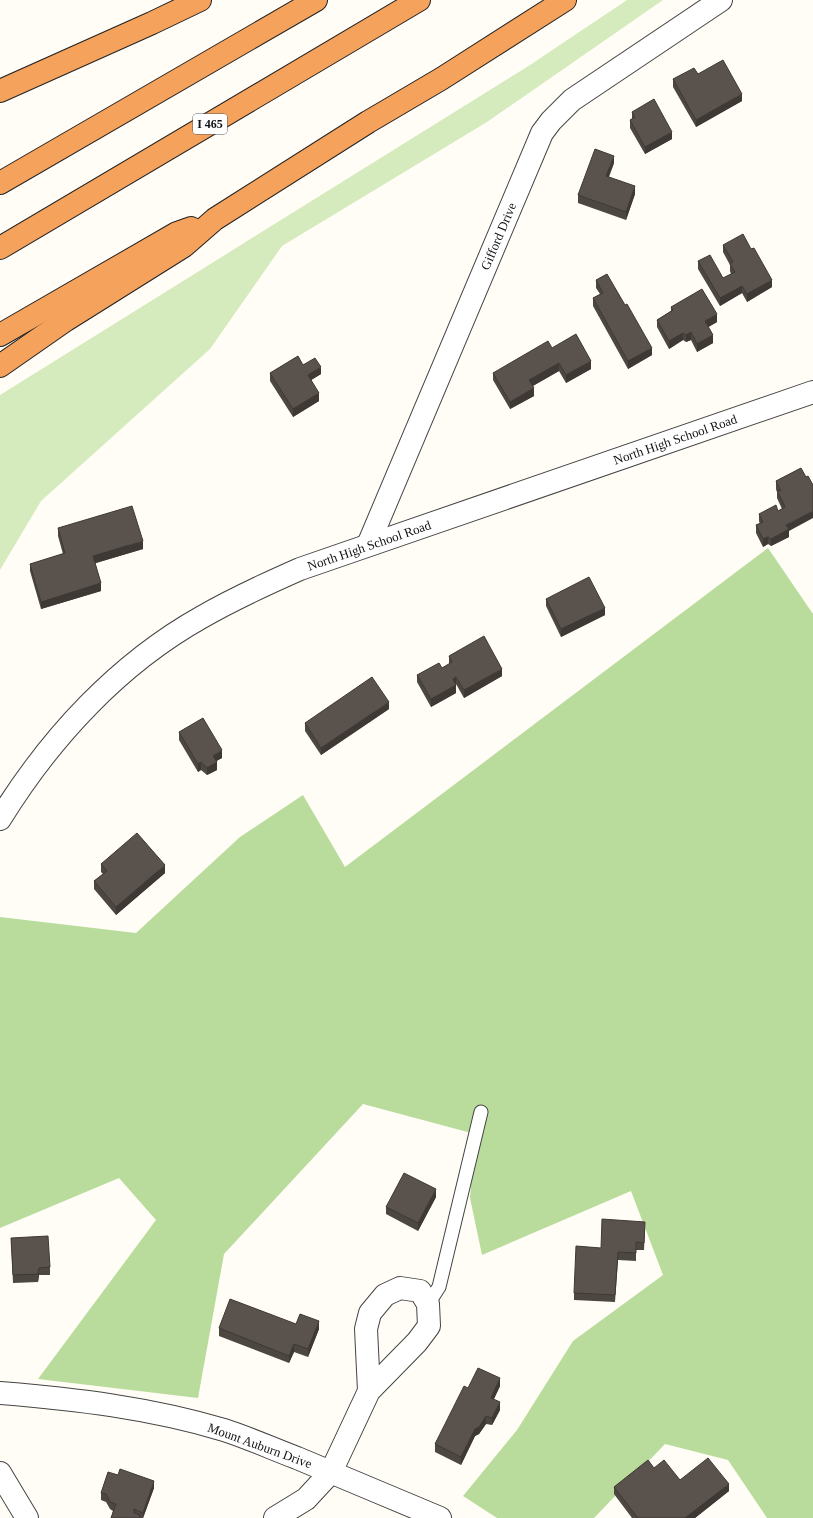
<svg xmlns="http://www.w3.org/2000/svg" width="813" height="1518" font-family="Georgia,serif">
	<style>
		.green { fill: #d5ebbd }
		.forest { fill: #b9dc9c }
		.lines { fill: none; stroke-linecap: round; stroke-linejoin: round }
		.service-casing { stroke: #444; stroke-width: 15 }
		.minor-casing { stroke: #444; stroke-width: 24 }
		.tertiary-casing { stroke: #444; stroke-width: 24 }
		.motorway-casing { stroke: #222; stroke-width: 24 }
		.service { stroke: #fff; stroke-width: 13 }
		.minor { stroke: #fff; stroke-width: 22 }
		.tertiary { stroke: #fff; stroke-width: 22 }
		.motorway { stroke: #f5a25d; stroke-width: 22 }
		.wall { fill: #4d4742 }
		.shaded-wall { fill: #3f3936 }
		.building { fill: #5a524d; stroke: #3f3936 }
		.labels { text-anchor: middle; stroke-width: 4; stroke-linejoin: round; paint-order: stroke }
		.shield { fill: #fff; stroke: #585858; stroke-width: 1 }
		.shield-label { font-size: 12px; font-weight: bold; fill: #111 }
		.street-label { font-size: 13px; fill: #111; stroke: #fff }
	</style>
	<rect width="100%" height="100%" fill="#fffdf5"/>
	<polygon class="green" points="627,0 663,0 487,122 282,246 210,349 41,501 0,570 0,395 530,65"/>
	<polygon class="forest" points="768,548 813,614 813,1518 767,1518 728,1460 665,1444 594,1518 497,1518 463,1496 517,1430 573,1341 663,1275 631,1191 482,1255 470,1198 475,1134 363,1104 224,1254 198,1398 38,1379 156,1220 119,1178 0,1228 0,917 136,933 240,837 303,795 345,867"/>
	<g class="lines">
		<g class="service-casing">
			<polyline id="service" points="428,1304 439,1287 481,1112"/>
		</g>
		<g class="minor-casing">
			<g id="minor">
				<polyline points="368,545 542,133 551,121 572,100 721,0"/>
				<path d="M0,1393C75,1399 151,1408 224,1430C249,1438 273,1449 297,1458C345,1478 392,1498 440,1518"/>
				<polyline points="275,1518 306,1499 331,1472 369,1391 417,1342 429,1326 428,1304 420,1291 400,1288 385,1295 370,1313 366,1329 369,1391"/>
			</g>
		</g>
		<g class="tertiary-casing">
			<g id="tertiary">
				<path d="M0,819C50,738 118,664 202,617C233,599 266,584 300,569L813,392"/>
				<polyline points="0,1473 27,1518"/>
			</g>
		</g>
		<g class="motorway-casing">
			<g id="motorway">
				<polyline points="0,91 152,23 200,0"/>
				<polyline points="0,183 316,0"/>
				<polyline points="0,248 419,0"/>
				<polyline points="0,335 177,233 191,228"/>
				<polyline points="0,366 66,320 184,246 215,219 368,122 441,79 565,0"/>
			</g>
		</g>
		<use href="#service" class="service"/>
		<use href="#minor" class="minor"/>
		<use href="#tertiary" class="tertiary"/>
		<use href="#motorway" class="motorway"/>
	</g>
	<g class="wall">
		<polygon points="698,74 742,101 696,127 673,87 673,79"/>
		<polygon points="632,112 672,139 645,154 630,128 630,120 632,119"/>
		<polygon points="614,163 609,177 635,194 626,220 578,203 578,195"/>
		<polygon points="723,245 772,287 747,302 742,293 720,306 698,269 698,261 723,278 731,274 730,271 730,265 723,252"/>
		<polygon points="596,280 652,355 628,369 593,306 593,298 600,294 596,288"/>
		<polygon points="671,307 717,322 708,327 713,343 697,352 691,340 686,342 683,340 669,349 657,327 657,320 671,311"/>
		<polygon points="552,348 591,369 566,383 559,371 533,386 534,396 510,409 493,380 493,373"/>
		<polygon points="303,365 321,374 311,380 319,401 293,417 270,381 270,373"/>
		<polygon points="801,468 789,531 789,537 771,546 768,544 763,547 756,533 756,525 760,524 759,521 759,514 778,511 782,509 777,498 777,492 776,489 776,481"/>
		<polygon points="58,528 143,549 95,563 101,591 41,609 30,571 30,564 63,554 58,536"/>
		<polygon points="546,599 605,615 561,637 546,606"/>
		<polygon points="449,656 502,676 464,698 456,684 456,693 431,707 417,682 417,675 442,668 449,664"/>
		<polygon points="389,709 321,755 305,731 305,723"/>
		<polygon points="179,732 222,758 216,761 217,770 207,775 201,770 198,772 179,740"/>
		<polygon points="101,864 165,873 116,915 94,889 94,881 103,874 101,872"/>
		<polygon points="436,1197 418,1231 386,1214 386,1207"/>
		<polygon points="645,1229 644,1250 636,1250 636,1261 618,1260 615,1302 574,1300 574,1293 601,1248"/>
		<polygon points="11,1238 50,1267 50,1275 39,1275 38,1282 13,1283"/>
		<polygon points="296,1324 319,1329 308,1357 294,1352 289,1363 219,1336 219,1328"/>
		<polygon points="500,1386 494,1399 500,1410 492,1425 486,1424 479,1434 475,1436 461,1465 435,1452 435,1444 468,1388"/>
		<polygon points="654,1468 680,1480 729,1491 695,1518 632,1518 614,1494 614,1487"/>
		<polygon points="154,1488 143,1518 111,1518 113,1511 110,1509 106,1502 101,1500 101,1493"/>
	</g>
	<g class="shaded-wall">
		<polygon points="742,94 742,101 696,127 696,120"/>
		<polygon points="672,132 672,139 645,154 645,147"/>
		<polygon points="614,156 614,163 606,183 606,176"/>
		<polygon points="635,186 635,194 626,220 626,212"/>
		<polygon points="772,280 772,287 747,302 747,294"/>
		<polygon points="742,286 742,293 720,306 720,298"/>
		<polygon points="717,314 717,322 705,329 705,321"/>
		<polygon points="691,332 691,340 686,342 686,335"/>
		<polygon points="683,333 683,340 669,349 669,341"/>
		<polygon points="713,335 713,343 697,352 697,344"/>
		<polygon points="652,348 652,355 628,369 628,361"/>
		<polygon points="591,361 591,369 566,383 566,375"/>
		<polygon points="559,363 559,371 529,388 529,380"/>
		<polygon points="321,367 321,374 308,382 308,375"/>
		<polygon points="534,388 534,396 510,409 510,402"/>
		<polygon points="319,393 319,401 293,417 293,409"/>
		<polygon points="813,511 813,518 789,531 789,537 771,546 771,539 786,525"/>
		<polygon points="768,537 768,544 763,547 763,539"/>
		<polygon points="143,541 143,549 93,564 93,556"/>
		<polygon points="101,583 101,591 41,609 41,602"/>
		<polygon points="605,608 605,615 561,637 561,629"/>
		<polygon points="502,669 502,676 464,698 464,690"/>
		<polygon points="456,677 456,684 453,686 453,679"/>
		<polygon points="456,685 456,693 431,707 431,699"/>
		<polygon points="389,702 389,709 321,755 321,748"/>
		<polygon points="222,750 222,758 213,763 213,756"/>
		<polygon points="201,762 201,770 198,772 198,764"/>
		<polygon points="217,762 217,770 207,775 207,768"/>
		<polygon points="165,865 165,873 116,915 116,907"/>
		<polygon points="436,1189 436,1197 418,1231 418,1223"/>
		<polygon points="39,1268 39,1275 38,1282 38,1274"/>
		<polygon points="319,1321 319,1329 308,1357 308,1349"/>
		<polygon points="294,1344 294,1352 289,1363 289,1356"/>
		<polygon points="500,1378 500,1386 491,1405 491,1398"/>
		<polygon points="500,1402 500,1410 492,1425 492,1418"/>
		<polygon points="486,1416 486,1424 479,1434 475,1436 461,1465 461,1457 475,1429"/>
		<polygon points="154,1481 154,1488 143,1518 143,1513"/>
		<polygon points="729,1484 729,1491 695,1518 685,1518"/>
	</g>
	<g class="building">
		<polygon points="723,60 742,94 696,120 673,79 694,68 698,74"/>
		<polygon points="654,99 672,132 645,147 630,120 635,117 632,112"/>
		<polygon points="595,149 614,156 606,176 635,186 626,212 578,195"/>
		<polygon points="743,234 751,249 754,248 772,280 747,294 742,286 720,298 698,261 710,255 723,278 735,272 730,264 733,262 723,245"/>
		<polygon points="607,274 625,305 627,304 652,348 628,361 593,298 603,293 596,280"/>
		<polygon points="702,289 717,314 705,321 713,335 697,344 691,332 686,335 683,333 669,341 657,320 673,310 671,307"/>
		<polygon points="576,334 591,361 566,375 559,363 529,380 534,388 510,402 493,373 548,341 552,348"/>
		<polygon points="298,356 303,365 315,358 321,367 308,375 319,393 293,409 270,373"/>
		<polygon points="801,468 806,477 808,476 813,485 813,511 786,525 789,529 771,539 768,537 763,539 756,525 763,522 759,514 776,505 778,511 785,507 777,490 781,491 776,481"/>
		<polygon points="132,506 143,541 93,556 101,583 41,602 30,564 65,553 58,528"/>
		<polygon points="589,577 605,608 561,629 546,599"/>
		<polygon points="484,636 502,669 464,690 456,677 453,679 456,685 431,699 417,675 439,663 442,668 452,662 449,656"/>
		<polygon points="372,677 389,702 321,748 305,723"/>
		<polygon points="203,718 222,750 213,756 217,762 207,768 201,762 198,764 179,732"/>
		<polygon points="137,833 165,865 116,907 94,881 107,871 101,864"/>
		<polygon points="404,1173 436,1189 418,1223 386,1207"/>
		<polygon points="602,1219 645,1222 644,1243 636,1242 636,1253 618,1252 615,1295 574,1293 576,1246 601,1248"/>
		<polygon points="48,1236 50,1267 39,1268 38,1274 13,1275 11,1238"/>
		<polygon points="230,1299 296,1324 300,1314 319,1321 308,1349 294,1344 289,1356 219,1328"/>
		<polygon points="478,1368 500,1378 491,1398 500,1402 492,1418 486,1416 479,1427 475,1429 461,1457 435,1444 464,1386 468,1388"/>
		<polygon points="708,1458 729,1484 685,1518 638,1518 614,1487 648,1460 654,1468 664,1460 680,1480"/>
		<polygon points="120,1469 154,1481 143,1513 134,1509 134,1513 140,1515 139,1518 111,1518 116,1504 110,1502 106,1494 101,1493 108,1472 118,1475"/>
	</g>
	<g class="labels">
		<rect class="shield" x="193" y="114" width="34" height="20" rx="3"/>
		<g class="shield-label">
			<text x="210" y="128">I 465</text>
		</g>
		<g class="street-label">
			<text transform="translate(498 236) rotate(-67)" y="5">Gifford Drive</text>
			<text transform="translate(675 439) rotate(-19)" y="5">North High School Road</text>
			<text transform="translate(369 545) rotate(-19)" y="5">North High School Road</text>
			<text transform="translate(260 1445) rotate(20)" y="5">Mount Auburn Drive</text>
		</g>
	</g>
</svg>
